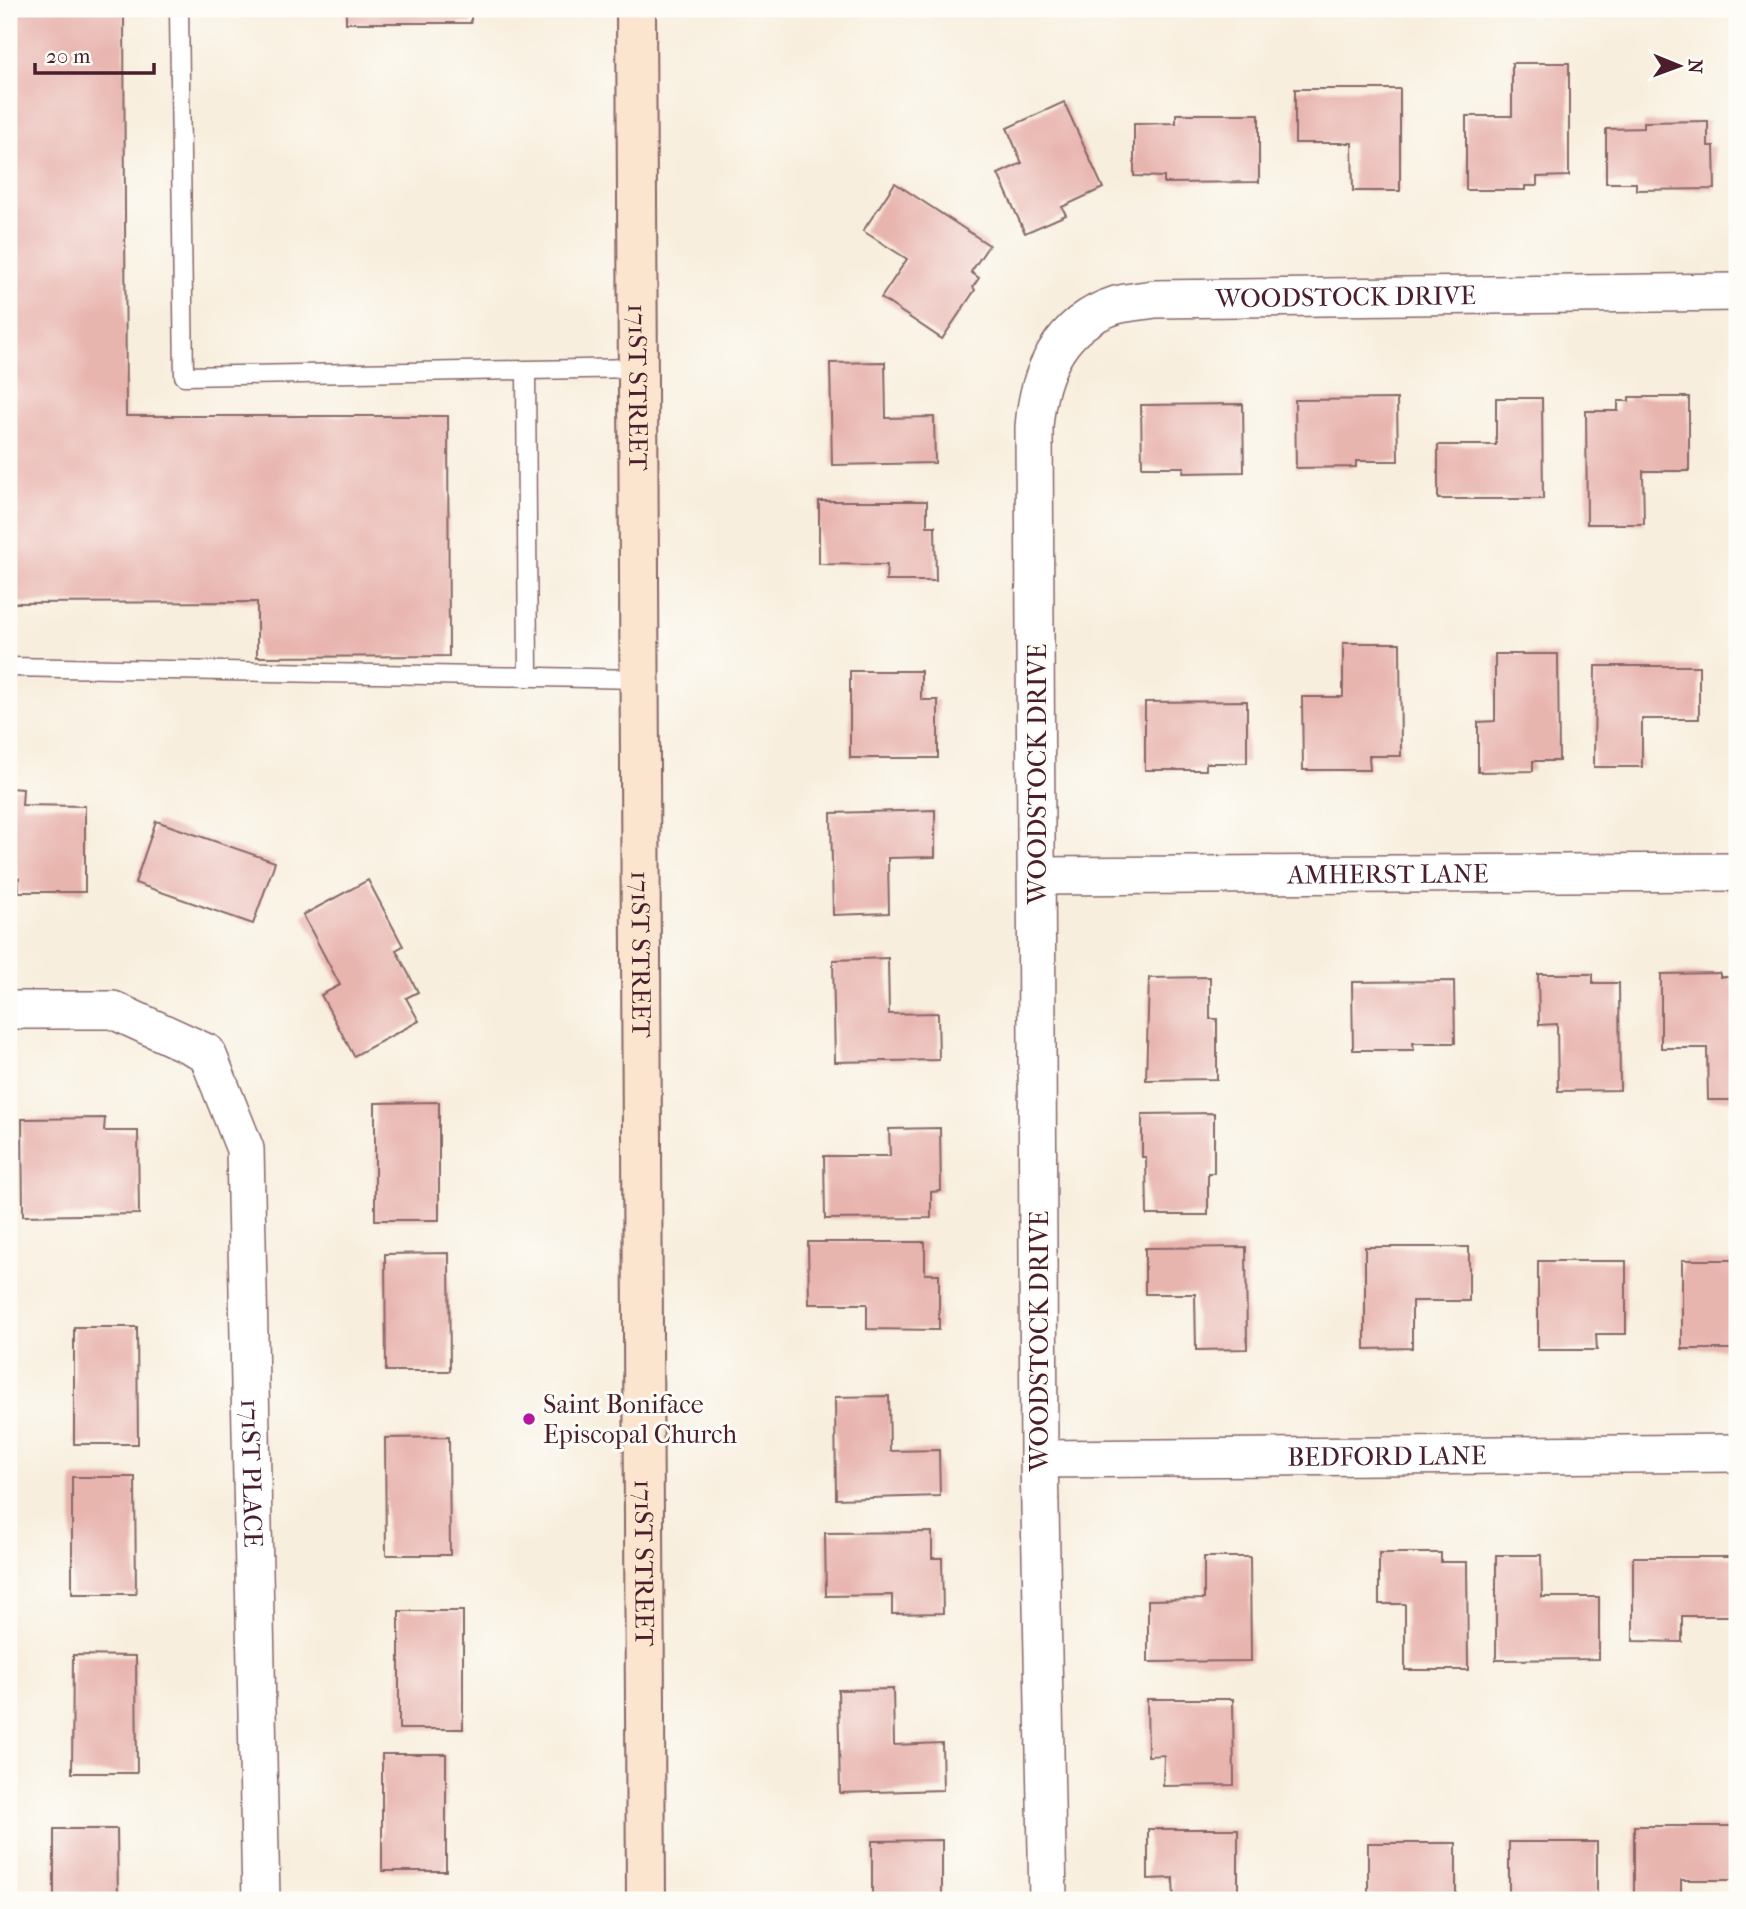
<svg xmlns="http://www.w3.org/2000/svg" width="1746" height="1909" font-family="'IM FELL French Canon',serif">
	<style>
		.building { fill: #e8b4ae }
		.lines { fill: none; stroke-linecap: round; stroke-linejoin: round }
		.lane-casing { stroke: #876769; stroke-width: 21 }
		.street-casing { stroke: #876769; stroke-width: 40 }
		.secondary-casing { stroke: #876769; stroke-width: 42 }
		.lane { stroke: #fff; stroke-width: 18 }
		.street { stroke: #fff; stroke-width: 37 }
		.secondary { stroke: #fce5cf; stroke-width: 38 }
		.poi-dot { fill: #b5179e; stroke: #fdfcf7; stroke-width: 2.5 }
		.labels { text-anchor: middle; stroke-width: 6; stroke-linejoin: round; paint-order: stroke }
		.street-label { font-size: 26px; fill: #4a1f2b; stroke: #fdfcf7 }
		.poi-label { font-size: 26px; fill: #4a1f2b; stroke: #fdfcf7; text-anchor: start }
	</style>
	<rect width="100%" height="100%" fill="#fdfcf7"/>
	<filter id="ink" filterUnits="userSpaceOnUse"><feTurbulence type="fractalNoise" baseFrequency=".0143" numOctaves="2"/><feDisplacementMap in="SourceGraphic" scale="14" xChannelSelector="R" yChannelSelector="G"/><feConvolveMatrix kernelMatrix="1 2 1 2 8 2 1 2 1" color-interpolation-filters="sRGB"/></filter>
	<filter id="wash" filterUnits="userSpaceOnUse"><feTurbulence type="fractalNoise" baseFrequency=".00686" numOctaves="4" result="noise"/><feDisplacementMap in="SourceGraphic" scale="28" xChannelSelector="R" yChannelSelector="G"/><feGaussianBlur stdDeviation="1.57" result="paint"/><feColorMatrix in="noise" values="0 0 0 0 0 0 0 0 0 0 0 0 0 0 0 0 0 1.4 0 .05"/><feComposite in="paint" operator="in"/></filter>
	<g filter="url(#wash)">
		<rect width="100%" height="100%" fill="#f8eedd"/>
		<g id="blocks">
			<g class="building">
				<polygon points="9,9 124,9 126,416 448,416 449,656 257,657 257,602 9,603"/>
				<rect x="346" y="9" width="125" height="14"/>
				<polygon points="1512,63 1569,63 1569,176 1537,177 1537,186 1525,186 1525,190 1466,190 1466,116 1512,116"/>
				<polygon points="1295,89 1400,89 1400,191 1353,191 1352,143 1295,143"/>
				<polygon points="1064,102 1103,188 1062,207 1066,215 1025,233 998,174 1022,163 1007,128"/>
				<polygon points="1176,114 1259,114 1259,182 1164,183 1164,177 1134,176 1134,124 1176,123"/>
				<polygon points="1708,121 1708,146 1714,146 1715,189 1636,190 1636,183 1606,183 1606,129 1644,128 1644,122"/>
				<polygon points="895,183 989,245 971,272 979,278 973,287 975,290 942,339 881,298 907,259 863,231"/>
				<polygon points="885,362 886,418 934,417 935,463 832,465 830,363"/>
				<polygon points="1629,397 1689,397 1689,471 1643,471 1644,524 1587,524 1586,411 1618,411 1618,401 1629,401"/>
				<polygon points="1496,398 1542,398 1543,499 1438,499 1438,445 1496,445"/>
				<polygon points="1397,399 1398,461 1356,461 1356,467 1296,468 1295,400"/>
				<polygon points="1243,404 1244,472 1183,473 1184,467 1142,467 1141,405"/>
				<polygon points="819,501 927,501 927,526 935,526 936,581 886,581 887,565 819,564"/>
				<polygon points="1343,643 1400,643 1401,756 1369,756 1370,770 1303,770 1302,697 1343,697"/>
				<polygon points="1495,654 1558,654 1559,761 1533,761 1533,771 1478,772 1478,722 1495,721"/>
				<polygon points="1595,666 1699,666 1699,719 1642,719 1642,767 1594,767"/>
				<polygon points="850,671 921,671 921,700 938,700 938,758 850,758"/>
				<polygon points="1247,701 1247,763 1206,763 1206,770 1145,770 1145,702"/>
				<polygon points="9,788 23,789 22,805 85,806 85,892 19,892 19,878 9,878"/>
				<polygon points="935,810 935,857 888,858 889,913 833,915 831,813"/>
				<polygon points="156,821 275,862 253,924 135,883"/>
				<polygon points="368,880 403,946 396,950 418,992 406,998 419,1021 354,1056 321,995 340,985 303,915"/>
				<polygon points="888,958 889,1014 938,1013 939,1060 835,1062 833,960"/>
				<polygon points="1720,973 1720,977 1732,977 1732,987 1737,987 1737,1100 1708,1100 1707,1048 1661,1048 1661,974"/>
				<polygon points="1538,974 1593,974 1593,983 1619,983 1620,1090 1558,1091 1557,1024 1539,1025"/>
				<polygon points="1210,977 1210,1019 1217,1019 1217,1079 1146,1080 1149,978"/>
				<polygon points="1454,981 1455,1043 1413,1043 1414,1050 1353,1050 1352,982"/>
				<polygon points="439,1102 439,1220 375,1220 375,1103"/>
				<polygon points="1214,1113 1214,1173 1208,1173 1208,1215 1147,1215 1146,1157 1142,1157 1142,1114"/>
				<polygon points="105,1118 104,1131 138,1131 139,1214 23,1216 22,1119"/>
				<polygon points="940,1128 941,1191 931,1192 931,1218 825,1219 824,1156 890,1156 889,1129"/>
				<polygon points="808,1242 925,1242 925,1274 939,1274 939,1330 867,1329 867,1304 809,1304"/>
				<polygon points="1246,1247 1247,1349 1196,1350 1195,1294 1145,1294 1145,1248"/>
				<polygon points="1365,1247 1469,1247 1469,1301 1412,1301 1412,1348 1365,1349"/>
				<polygon points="449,1253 450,1371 386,1371 385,1254"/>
				<rect x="1682" y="1260" width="55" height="89"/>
				<polygon points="1538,1261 1626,1261 1626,1334 1596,1334 1597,1350 1538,1350"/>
				<polygon points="74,1327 137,1327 138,1444 74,1444"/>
				<polygon points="889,1396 890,1451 939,1450 940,1496 836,1499 835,1397"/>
				<polygon points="449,1437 450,1555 386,1555 385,1438"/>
				<polygon points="72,1477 135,1477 136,1594 72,1594"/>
				<polygon points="932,1532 932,1558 942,1558 943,1613 892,1614 892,1595 826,1596 825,1533"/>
				<polygon points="1379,1553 1441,1553 1441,1562 1467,1562 1468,1670 1405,1670 1405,1604 1379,1604"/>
				<polygon points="1496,1555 1541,1555 1542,1597 1599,1597 1599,1659 1496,1660"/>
				<polygon points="1204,1557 1250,1557 1251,1661 1148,1662 1148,1600 1204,1599"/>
				<polygon points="1633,1557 1736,1557 1736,1616 1682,1616 1682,1642 1633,1641"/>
				<rect x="399" y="1611" width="64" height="118"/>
				<polygon points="73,1655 136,1656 137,1773 72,1773"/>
				<polygon points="893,1689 894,1745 942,1743 943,1790 840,1793 838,1690"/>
				<polygon points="1147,1699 1233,1699 1234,1785 1163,1786 1164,1755 1148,1756"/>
				<rect x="382" y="1754" width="64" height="117"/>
				<polygon points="1634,1826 1737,1826 1737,1880 1681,1880 1681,1900 1634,1900"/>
				<polygon points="54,1829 117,1829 118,1900 54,1900"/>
				<polygon points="1148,1829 1238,1829 1238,1900 1174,1900 1173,1878 1148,1879"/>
				<polygon points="942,1840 942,1897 935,1897 935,1900 872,1900 872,1841"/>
				<rect x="1509" y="1842" width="88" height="58"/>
				<rect x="1368" y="1843" width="88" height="57"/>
			</g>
		</g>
	</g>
	<g filter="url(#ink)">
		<use href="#blocks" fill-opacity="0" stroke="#876769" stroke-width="2"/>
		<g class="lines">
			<g class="lane-casing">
				<g id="lane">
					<polyline points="179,9 184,376 638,368"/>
					<polyline points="526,371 528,677"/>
					<polyline points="9,667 640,679"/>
				</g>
			</g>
			<g class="street-casing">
				<g id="street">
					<path id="s1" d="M1038,876L1737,872"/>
					<path id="s2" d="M9,1010H113L207,1053L245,1149L261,1900"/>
					<path id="s3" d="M1039,1459L1737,1453"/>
					<path id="s4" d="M1048,1900L1039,1459L1034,427C1038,373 1060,323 1116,305C1128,302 1142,301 1154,299L1737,292"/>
				</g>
			</g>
			<g class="secondary-casing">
				<g id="secondary">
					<path id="s5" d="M636,9L646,1900"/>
				</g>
			</g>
			<use href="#lane" class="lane"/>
			<use href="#street" class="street"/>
			<use href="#secondary" class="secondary"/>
		</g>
	</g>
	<circle class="poi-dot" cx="529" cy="1419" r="7"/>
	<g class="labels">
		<g class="street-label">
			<text dy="9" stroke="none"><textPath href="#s4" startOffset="1860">WOODSTOCK DRIVE</textPath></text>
			<text dy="9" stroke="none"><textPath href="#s5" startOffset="378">171ST STREET</textPath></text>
			<text transform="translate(1037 774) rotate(-90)" y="9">WOODSTOCK DRIVE</text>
			<text dy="9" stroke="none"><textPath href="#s1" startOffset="350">AMHERST LANE</textPath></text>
			<text dy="9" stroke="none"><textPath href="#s5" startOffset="945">171ST STREET</textPath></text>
			<text transform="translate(1039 1341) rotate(-90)" y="9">WOODSTOCK DRIVE</text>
			<text dy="9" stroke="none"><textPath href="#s3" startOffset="348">BEDFORD LANE</textPath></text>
			<text dy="9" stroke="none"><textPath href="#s2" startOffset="635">171ST PLACE</textPath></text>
			<text dy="9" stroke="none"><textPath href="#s5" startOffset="1554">171ST STREET</textPath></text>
		</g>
		<g class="poi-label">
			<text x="543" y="1413">Saint Boniface<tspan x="543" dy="30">Episcopal Church</tspan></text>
		</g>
	</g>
	<rect width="1746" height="1909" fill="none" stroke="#fdfcf7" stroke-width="35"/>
	<g transform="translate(1679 66) rotate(91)" stroke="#fdfcf7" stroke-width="5" paint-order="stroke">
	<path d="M0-5L12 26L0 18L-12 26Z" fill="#4a1f2b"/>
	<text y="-10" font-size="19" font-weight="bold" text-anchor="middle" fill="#4a1f2b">N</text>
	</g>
	<path d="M35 63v10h119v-10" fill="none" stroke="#4a1f2b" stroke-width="3.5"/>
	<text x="46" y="63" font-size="21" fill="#4a1f2b" stroke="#fdfcf7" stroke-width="5" paint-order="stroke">20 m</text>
</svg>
